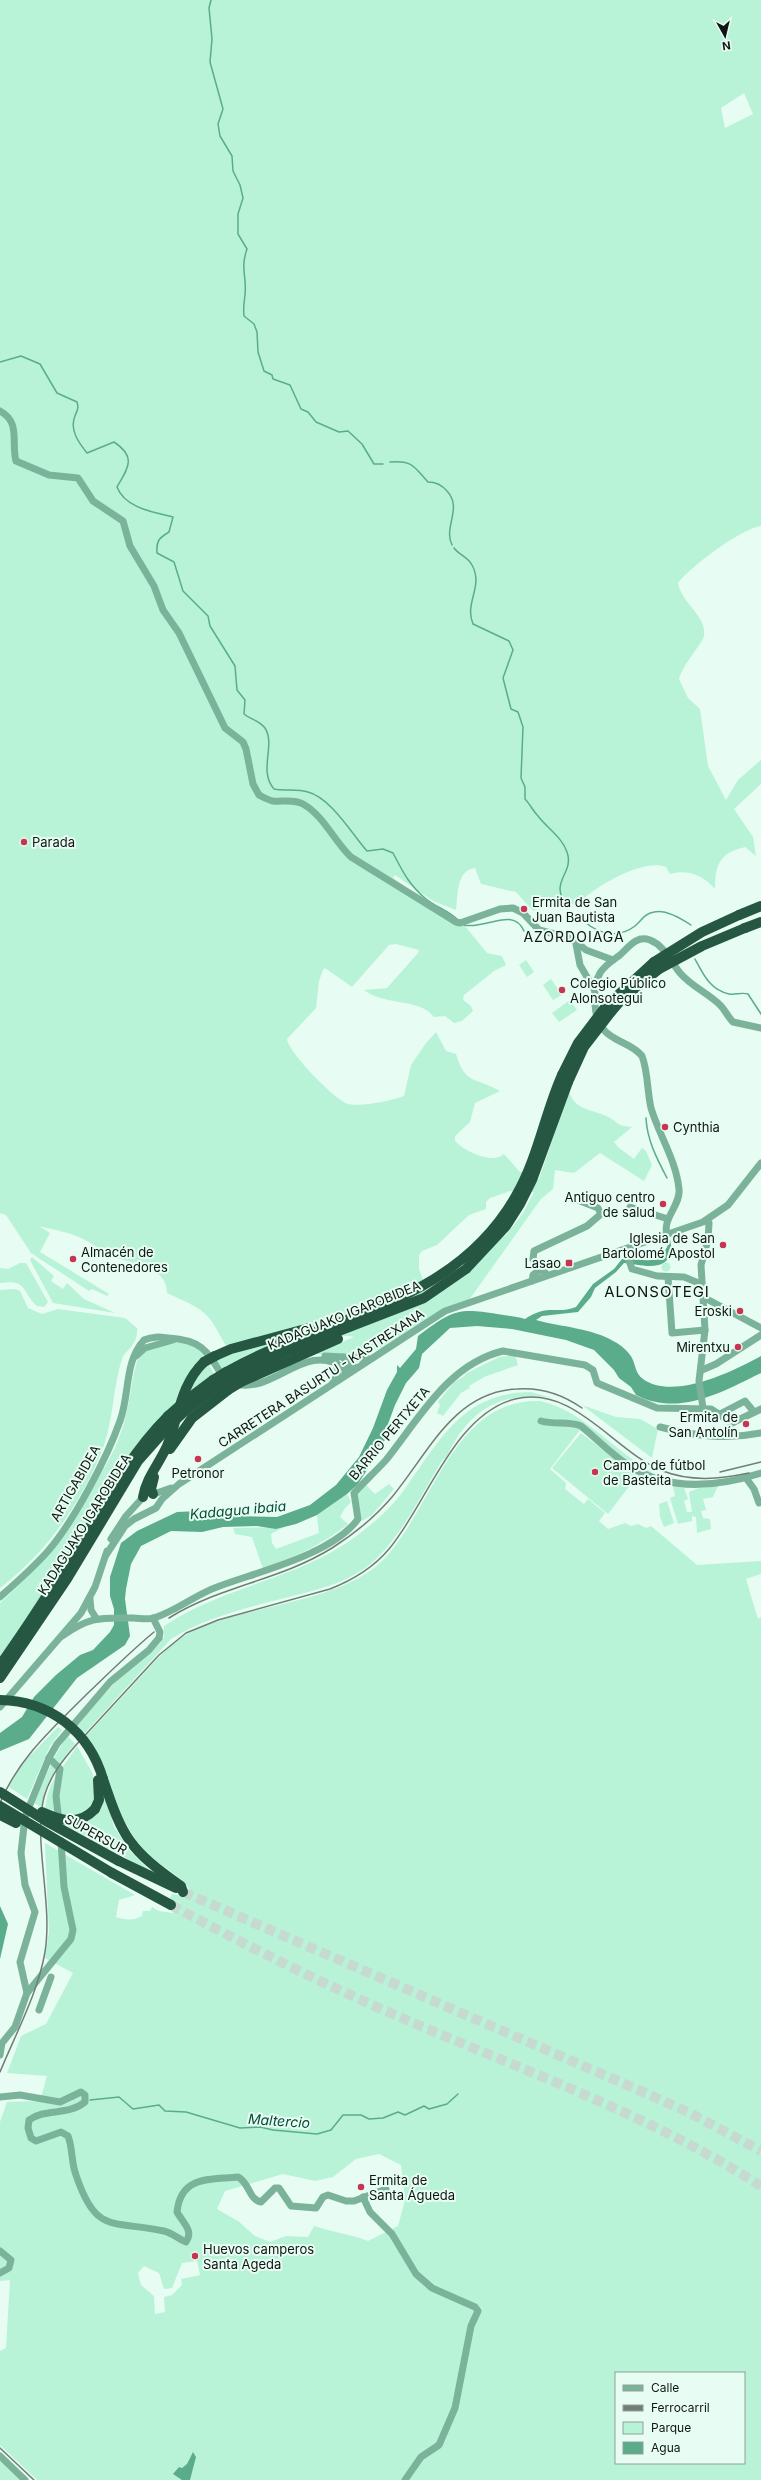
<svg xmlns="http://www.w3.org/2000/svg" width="761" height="2480" font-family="Inter,sans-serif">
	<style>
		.green { fill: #b8f3d8; fill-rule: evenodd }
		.water { fill: #5aac8b }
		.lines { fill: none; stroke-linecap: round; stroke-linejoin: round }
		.stream { stroke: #5aac8b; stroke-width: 1.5 }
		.minor-tunnel { stroke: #c7dad1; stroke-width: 7; stroke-dasharray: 7 3.5; stroke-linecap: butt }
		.highway-tunnel { stroke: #c7dad1; stroke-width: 10; stroke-dasharray: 10 5; stroke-linecap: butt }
		.minor { stroke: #7bb39a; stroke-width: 7 }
		.highway { stroke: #265743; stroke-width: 10 }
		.rail { stroke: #707e77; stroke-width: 1.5 }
		.minor-bridge { stroke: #7bb39a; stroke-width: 7 }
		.highway-bridge { stroke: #265743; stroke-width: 10 }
		.poi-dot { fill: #c63651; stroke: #e7fcf2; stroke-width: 1.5 }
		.labels { text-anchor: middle; stroke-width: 4; stroke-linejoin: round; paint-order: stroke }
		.poi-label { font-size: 13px; fill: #0f1613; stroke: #e7fcf2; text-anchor: start }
		.street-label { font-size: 13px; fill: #0f1613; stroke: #e7fcf2 }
		.neighbourhood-label { font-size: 14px; letter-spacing: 1px; fill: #0f1613; stroke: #e7fcf2 }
		.water-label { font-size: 14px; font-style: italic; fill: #054c36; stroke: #e7fcf2 }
		.quarter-label { font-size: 15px; letter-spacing: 1px; fill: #0f1613; stroke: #e7fcf2 }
	</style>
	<rect width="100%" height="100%" fill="#e7fcf2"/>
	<g class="green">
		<path d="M0,0H761V526C742,528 690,567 678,583C682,604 707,616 704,636C702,644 683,664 679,679L688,698L700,709L708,766L726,800L738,780L761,760V784L734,809L753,837L756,856L745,847C720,853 715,864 715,889C703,875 687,869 670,874L666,867C642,858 592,888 576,906L560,897L533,911L516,892L481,884L475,868C456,870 458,896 456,910L433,901L395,875L393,878L428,903L461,921L487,953L502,956L506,965L494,971L464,995L463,1000L471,1006L473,1011L462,1021L454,1023L445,1016L434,1017C420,998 384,1006 364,990L387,988L418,953L419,950L396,944L389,945L352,987L325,968L323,970L319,981L316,1008L287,1039C288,1052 335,1100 348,1104C360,1107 392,1101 404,1096L411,1065L426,1043L436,1032L446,1051L456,1054C465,1086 477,1077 500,1091L475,1103L470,1122L455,1136V1141C464,1151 493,1165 504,1154L519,1171L539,1179L569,1091C574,1110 591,1109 606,1116C619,1122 616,1126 632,1127L614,1142L619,1148L634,1159L642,1148L646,1151L652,1165L644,1181L600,1153L574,1173L555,1170L553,1189L541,1199L469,1300L379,1351L377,1349L362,1356L315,1354L354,1337C333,1330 257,1358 231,1364L221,1369L215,1358L230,1351C222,1341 217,1328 210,1319C200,1306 181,1300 167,1293C167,1265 129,1264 112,1256C102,1251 93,1244 83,1239C69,1232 54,1230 39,1226L50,1233L40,1252L109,1294L107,1296L92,1289L89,1291L31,1253L6,1215L0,1213ZM744,93L753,114L725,128L721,108ZM510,1191L534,1192L523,1213L506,1235L477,1254L462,1268L428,1293L419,1269V1255L422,1251L437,1245L469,1215L486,1209V1202L490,1198Z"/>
		<polygon points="526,960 534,972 527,977 519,965"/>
		<polygon points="551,979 562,995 553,1000 543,985"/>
		<polygon points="570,1000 577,1010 559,1022 552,1013"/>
		<polygon points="32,1257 54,1276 51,1281 63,1289 67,1283 84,1299 115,1313 53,1303 30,1260"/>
		<circle cx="666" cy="1267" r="4.5"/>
		<path d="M20,1263H26L48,1302L44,1307L37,1306C20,1290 28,1279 0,1283V1268L8,1269Z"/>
		<path d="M15,1289L20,1291L28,1308L42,1314L58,1309L125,1318L137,1328C138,1342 131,1347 123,1356C113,1384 114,1416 104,1445C84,1500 46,1553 0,1588V1290Z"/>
		<path d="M179,1342L195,1346L206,1357L184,1383L174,1405L160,1417L119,1467L79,1537L0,1659V1603C42,1565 67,1533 95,1484C104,1468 114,1453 120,1435C130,1410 130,1381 139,1355L149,1349Z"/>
		<polygon points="515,1355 518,1365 484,1377 469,1386 470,1388 461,1393 443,1416 437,1413 440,1405 438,1402 454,1382 465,1376 465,1374 499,1357"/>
		<polygon points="208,1363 214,1374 184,1395 188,1387"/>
		<path d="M531,1392L552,1398C502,1391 470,1409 448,1454C446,1458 442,1460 440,1464C422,1494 405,1528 381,1554C356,1581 324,1588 289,1597C249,1607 206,1617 171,1639L84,1734L76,1725L120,1677L155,1648L164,1638V1626C226,1584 305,1579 364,1530C377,1520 391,1507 401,1494C438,1444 460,1392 531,1392Z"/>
		<path d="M540,1401C581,1409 614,1451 652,1472L651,1476L637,1474L580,1430L550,1469L566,1483L565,1489L584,1504L588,1499L605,1513L599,1521L608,1529L625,1523L631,1526L638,1524L646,1528L651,1526L697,1565L761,1561V1574L746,1579L758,1619L761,1617V2480H37L0,2445V2351L6,2348L10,2280L0,2281V2122L7,2102L40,2101L47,2076L7,2073L21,2036L46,2024L73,1973L45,1958L49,1932L45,1843L135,1895L119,1900L116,1917C125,1920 133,1921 142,1916L143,1911H150L152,1907L159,1911L173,1913L177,1906L170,1898L172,1894L187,1897L190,1890C177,1871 153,1863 139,1845C131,1835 128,1822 118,1815L86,1736C103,1718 120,1699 137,1681C154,1663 169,1643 191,1632C246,1604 338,1604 382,1561C433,1510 453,1398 540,1401ZM379,2154L401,2165L405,2200L398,2226L368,2241C350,2234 332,2232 314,2226L308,2237L286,2236L270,2242L255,2236L238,2221L217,2209L225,2191L283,2174L315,2181L333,2177L356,2159ZM197,2261L200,2275L181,2279L182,2285L172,2295L164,2297L165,2312L155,2314L154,2296L141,2285L138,2273L144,2266L159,2273L164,2289L172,2288L182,2263ZM616,2373H744V2463H616Z"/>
		<polygon points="582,1405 616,1417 640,1419 658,1429 652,1458"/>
		<polygon points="581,1433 637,1476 608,1514 552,1468"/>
		<polygon points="365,1484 375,1494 389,1484 394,1489 372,1515 362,1521 357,1495"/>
		<polygon points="673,1486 684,1488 688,1499 684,1501 687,1512 692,1512 689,1492 699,1488 718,1486 713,1497 703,1499 706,1510 701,1511 703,1518 710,1519 711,1529 697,1533 696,1517 692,1516 692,1521 678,1524 670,1498 675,1496"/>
		<path d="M347,1494L351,1502L345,1508L340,1517L348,1524C322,1545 294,1557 263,1569L252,1537L235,1534L233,1528L284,1527L271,1534L272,1543L276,1549L319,1533L317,1515Z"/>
		<polygon points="667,1501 674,1523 664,1527 660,1517 659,1504"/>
		<polygon points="58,1727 62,1730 50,1746 27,1799 9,1787 22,1764"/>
		<path d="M67,1735L75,1744C59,1763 46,1781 41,1807L34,1803L52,1762Z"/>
		<path d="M77,1746L93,1774L95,1801L85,1814L63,1816L45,1808C49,1778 62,1770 77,1746Z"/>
		<polygon points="101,1780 114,1827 130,1851 150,1871 62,1824 80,1824 89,1819"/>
		<polygon points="0,2457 22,2480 0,2480"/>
	</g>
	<g class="water">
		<path d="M670,1239L672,1251C665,1274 640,1264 624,1263L616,1272L595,1288L591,1297L578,1312L542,1316L536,1320C561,1327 592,1328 615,1342C621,1345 629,1352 632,1358C636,1366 635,1373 643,1379C673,1401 734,1371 761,1356V1373C722,1392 679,1417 636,1395L631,1387L619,1378L614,1370L594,1350L566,1340L512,1329L477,1326L450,1328L422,1354L419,1368L406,1383L395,1405L388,1424L389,1436L379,1446L376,1456L358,1484L347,1494L317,1515L296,1524L276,1529L257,1526L223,1527L202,1532L171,1531L141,1546L131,1564L126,1589L125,1599L130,1636L125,1645L77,1678L29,1739L0,1751V1733L22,1717L34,1697L56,1675L80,1655L93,1650L110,1632L114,1625V1609L110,1596V1577L121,1543L137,1531L177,1512L221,1510L238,1516L277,1517L310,1505L336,1485L359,1457L373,1428L387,1390L397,1372V1365L400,1368L416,1349L418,1336C451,1312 456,1307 497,1314C507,1316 516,1316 525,1319C549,1303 556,1315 576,1307L593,1284L614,1269L622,1259C646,1258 661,1269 670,1239Z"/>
		<polygon points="0,1906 8,1924 0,1959"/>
		<polygon points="193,2452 196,2457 190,2480 182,2480 173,2474 179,2467 182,2468 187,2464"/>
	</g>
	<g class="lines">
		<g class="stream">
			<path d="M211,0L209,8L212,39L210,62L223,109L218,124L220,136L232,156L233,171L240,185L243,198L238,214V234L247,249C240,269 247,276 245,295C244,303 243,308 244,316L254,324L257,332L258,352L264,371L272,375L273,379L290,385L301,409L308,412L316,422L339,432L348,431L362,444L374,464H383"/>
			<path d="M0,362L21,356L40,364L57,393L77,402C79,409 77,410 75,416C69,430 79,443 87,453L114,442C137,457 128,468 117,487C125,508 153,512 173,517L169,532C159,538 156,541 157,553L174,562L183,591L208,616L210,626L235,666L237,690L245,700L244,714C251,720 259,720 265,728C276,745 258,771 274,789C285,791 298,789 308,792C331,798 352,834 367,851L383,849L393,853C403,872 409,885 426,899C436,907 449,911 458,920"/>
			<path d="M390,462C413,460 414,467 428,482C436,482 442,485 447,491C463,508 443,527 452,545"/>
			<path d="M454,548C459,555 468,557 472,565C484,587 464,602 473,624L509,641L513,650L503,678L511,709L518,712L523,727L521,778L525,787V799C530,804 533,811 538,816C547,828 562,837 567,852C575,874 547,882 568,906"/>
			<path d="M585,922C599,934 618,939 635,926C642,920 644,914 654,912C665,909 682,919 691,925"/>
			<path d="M464,925C485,930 513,906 524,931"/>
			<path d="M695,959C703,974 710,990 729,994C735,995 742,992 748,994L761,1014"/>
			<path d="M646,1118C647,1140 657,1159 667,1178"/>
			<polyline points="90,2100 119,2097 133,2109 159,2105 165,2111 186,2112 240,2128 260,2127 273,2130 317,2134 331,2130 343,2115 361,2115 369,2119 383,2118 398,2112 405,2115 424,2106 429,2109 447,2104 458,2094"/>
		</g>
		<polyline class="minor-tunnel" points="533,1259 536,1268"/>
		<g class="highway-tunnel">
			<polyline points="183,1892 634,2088 690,2113 761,2151"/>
			<path d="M171,1905C251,1948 333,1989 416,2024C533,2074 653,2117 761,2186"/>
		</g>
		<g class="minor">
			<path d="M0,411C21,422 11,443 16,461L49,475L78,478L93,501L123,521L130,546L154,586L163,610L179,633L225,728L243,742L246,749L253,784L259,795C263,797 268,800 273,801C283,802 294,799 303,804C324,816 334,841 351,857L456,922L460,923L500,909L513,908L523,913L539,930L571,938L586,950L613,960"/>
			<polyline points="576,944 580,965 595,991"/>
			<polyline points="630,1207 668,1219"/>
			<path d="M667,1235C662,1218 681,1205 679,1189C676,1160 659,1135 651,1108C647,1091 648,1071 642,1056C632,1043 613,1042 603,1029C593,1017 592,987 600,973C605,965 612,961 620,955C629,947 636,935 650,940C665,946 670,961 680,973C691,986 709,994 720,1005C725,1010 728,1017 733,1022L761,1028"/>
			<polyline points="625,1249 632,1269 657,1276 684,1277 701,1284"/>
			<polyline points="533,1259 534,1251 587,1226 601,1214 598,1208 575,1199"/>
			<polyline points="668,1277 672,1333 705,1330"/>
			<polyline points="532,1281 533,1275 538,1271 544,1271 547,1275"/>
			<polyline points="703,1297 761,1328"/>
			<polyline points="136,1356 145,1348 173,1340"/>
			<polyline points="325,1356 343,1357 348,1364 345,1373"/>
			<polyline points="343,1357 370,1359"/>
			<polyline points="702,1370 716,1364 761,1335"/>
			<polyline points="333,1382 338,1374 336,1362"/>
			<path d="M236,1384C275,1394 306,1339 345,1369L355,1367"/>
			<polyline points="703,1408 699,1381 705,1330 701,1265 708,1240 709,1223"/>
			<polyline points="720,1414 745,1401 754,1412"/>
			<path d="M541,1421C555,1425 568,1421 581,1426C597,1439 611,1454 628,1465C668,1492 717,1487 761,1473"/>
			<path d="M660,1427C695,1436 726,1440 761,1433"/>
			<polyline points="746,1478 754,1489 759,1503"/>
			<polyline points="154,1494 171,1488"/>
			<polyline points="111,1539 126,1516 146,1494"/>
			<polyline points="106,1555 125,1526 134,1519 156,1508 162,1499 179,1484 445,1311 703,1222 728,1205 761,1163"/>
			<path d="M0,1597C17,1582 33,1568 48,1551C74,1521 107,1458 120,1421C130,1394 124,1362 144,1340C153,1336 160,1337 169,1338C202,1340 207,1351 223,1377"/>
			<polyline points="90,1599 91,1610 96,1618"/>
			<path d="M62,1636C91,1616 99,1618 133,1618C139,1618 148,1620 154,1618C176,1611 195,1595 217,1587C256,1572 332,1555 358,1519L354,1493C364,1482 376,1471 386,1460C419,1419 448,1364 503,1351L585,1365L593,1370L597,1383L657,1408L711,1409L732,1423L761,1409"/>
			<polyline points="0,1707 81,1613 95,1587 107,1551"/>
			<polyline points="49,1758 60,1769 56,1796 59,1822"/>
			<polyline points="27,1993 71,1939 73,1930 64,1887 61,1841"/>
			<polyline points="39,2010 51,1977"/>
			<polyline points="0,2055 2,2043 15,2027 27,1993 20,1962 35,1912 25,1885 21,1853 25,1817 49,1758 57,1744 110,1682 149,1650 159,1638"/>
			<path d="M0,2097L20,2095L60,2102L81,2092L85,2095V2102C68,2116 45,2108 29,2120L28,2128L31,2138L36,2141L61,2132L68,2136C73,2149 71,2162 76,2175C96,2235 112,2220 164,2231C173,2233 178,2239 186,2242C194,2231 183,2223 177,2212C181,2175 210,2180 238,2177C250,2183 248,2199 261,2202L275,2188H279L291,2206L316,2208L323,2197L328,2195L346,2201H354L386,2189"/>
			<polyline points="363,2197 370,2212 392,2234 416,2274 432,2288 475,2307 478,2311 471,2326 455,2408 439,2445 421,2457 405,2480"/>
			<polyline points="0,2251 11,2260 9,2268 0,2273"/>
			<polyline points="0,2456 25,2480"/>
		</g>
		<g class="highway">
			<polyline points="739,915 761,906"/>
			<polyline points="745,928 761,922"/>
			<polyline points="606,1006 654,962"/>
			<polyline points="611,1012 623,998 659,969"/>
			<polyline points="215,1356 231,1349 309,1328"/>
			<path d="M226,1372C329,1314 454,1307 517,1194C538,1157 545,1113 562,1075"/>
			<polyline points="232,1377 287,1351 424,1298 466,1269 506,1226 520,1204 532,1180 568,1082"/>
			<polyline points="241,1382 338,1339"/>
			<polyline points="185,1401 213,1380"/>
			<polyline points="185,1411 215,1388"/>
			<polyline points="170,1449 192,1418 228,1390"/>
			<polyline points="153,1494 151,1489 154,1477"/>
			<path d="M143,1497C146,1478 159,1464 167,1446C179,1417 180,1385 204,1362"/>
			<path d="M0,1665C29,1625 56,1582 82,1540C108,1496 132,1452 168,1416"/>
			<polyline points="0,1678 67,1579 138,1461 169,1426"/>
			<path d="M103,1779C123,1839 130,1850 181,1886L183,1892"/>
			<polyline points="95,1809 99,1800 98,1780"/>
			<polyline points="119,1861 176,1888"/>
			<polyline points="112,1873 171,1905"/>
		</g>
		<g class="rail">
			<polyline points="720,1472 761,1462"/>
			<path d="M169,1618C220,1586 281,1580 332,1548C354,1534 375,1517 392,1497C428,1454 453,1392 517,1389C541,1387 562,1394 582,1408"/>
			<path d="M0,1803C19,1757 55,1726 89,1692C110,1672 131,1651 154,1632"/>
			<path d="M0,2072C16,2033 38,1993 45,1952C53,1903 33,1842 44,1797C50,1776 62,1761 76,1745L159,1655L186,1633L218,1620L330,1589C353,1580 373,1568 389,1549C427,1504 454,1414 515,1399C575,1385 613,1451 663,1471C691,1482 720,1479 749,1473"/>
			<polyline points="0,2448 34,2480"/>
		</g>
		<polyline class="minor-bridge" points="153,1618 160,1632 159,1638"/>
		<g class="highway-bridge">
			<polyline points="654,962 702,932 739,915"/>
			<polyline points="659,969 702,946 745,928"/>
			<polyline points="562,1075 578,1043 606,1006"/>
			<polyline points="568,1082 584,1047 611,1012"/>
			<polyline points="204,1362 215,1356"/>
			<polyline points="213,1380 226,1372"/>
			<polyline points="215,1388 232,1377"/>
			<polyline points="228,1390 241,1382"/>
			<polyline points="168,1416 185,1401"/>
			<polyline points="169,1426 185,1411"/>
			<path d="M0,1700C50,1701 89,1731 103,1779"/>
			<polyline points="0,1792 46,1821 119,1861"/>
			<polyline points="0,1806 112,1873"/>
			<path d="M42,1812C62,1821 79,1826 95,1809"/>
			<polyline points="0,1815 16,1823"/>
		</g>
	</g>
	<g class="poi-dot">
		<circle cx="24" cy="842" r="4"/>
		<circle cx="524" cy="909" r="4"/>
		<circle cx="562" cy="990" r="4"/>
		<circle cx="665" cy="1127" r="4"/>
		<circle cx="663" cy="1204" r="4"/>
		<circle cx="723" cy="1245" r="4"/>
		<circle cx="73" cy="1259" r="4"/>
		<rect x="565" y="1259" width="8" height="8" rx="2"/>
		<circle cx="740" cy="1311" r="4"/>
		<circle cx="738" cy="1347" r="4"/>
		<circle cx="746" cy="1424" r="4"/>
		<circle cx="198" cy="1459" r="4"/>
		<circle cx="595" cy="1472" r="4"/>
		<circle cx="361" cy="2187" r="4"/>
		<circle cx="195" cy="2256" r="4"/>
	</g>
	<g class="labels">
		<g class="poi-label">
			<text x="32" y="847">Parada</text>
			<text x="532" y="907">Ermita de San<tspan x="532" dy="15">Juan Bautista</tspan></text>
			<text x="570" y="988">Colegio Público<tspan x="570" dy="15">Alonsotegui</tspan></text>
			<text x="673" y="1132">Cynthia</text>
			<text x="655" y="1202" text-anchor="end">Antiguo centro<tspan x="655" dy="15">de salud</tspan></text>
			<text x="715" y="1243" text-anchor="end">Iglesia de San<tspan x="715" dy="15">Bartolomé Apostol</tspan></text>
			<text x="81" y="1257">Almacén de<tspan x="81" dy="15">Contenedores</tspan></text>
			<text x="561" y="1268" text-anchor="end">Lasao</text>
			<text x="732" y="1316" text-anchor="end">Eroski</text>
			<text x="730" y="1352" text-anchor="end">Mirentxu</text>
			<text x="738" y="1422" text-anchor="end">Ermita de<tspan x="738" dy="15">San Antolín</tspan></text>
			<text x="603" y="1470">Campo de fútbol<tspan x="603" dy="15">de Basteita</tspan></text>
			<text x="198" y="1478" text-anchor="middle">Petronor</text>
			<text x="369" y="2185">Ermita de<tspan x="369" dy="15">Santa Águeda</tspan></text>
			<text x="203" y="2254">Huevos camperos<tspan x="203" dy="15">Santa Ageda</tspan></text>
		</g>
		<g class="street-label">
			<text transform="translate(344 1315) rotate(-22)" y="5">KADAGUAKO IGAROBIDEA</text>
			<text transform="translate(321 1378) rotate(-33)" y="5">CARRETERA BASURTU - KASTREXANA</text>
			<text transform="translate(389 1433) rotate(-50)" y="5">BARRIO PERTXETA</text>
			<text transform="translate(75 1483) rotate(-60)" y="5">ARTIGABIDEA</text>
			<text transform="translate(84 1524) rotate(-58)" y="5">KADAGUAKO IGAROBIDEA</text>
			<text transform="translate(96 1834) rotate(29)" y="5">SUPERSUR</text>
		</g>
		<g class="neighbourhood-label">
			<text x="574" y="942">AZORDOIAGA</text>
		</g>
		<g class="water-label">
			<text transform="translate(238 1510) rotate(-5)" y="5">Kadagua ibaia</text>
			<text transform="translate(279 2121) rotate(4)" y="5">Maltercio</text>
		</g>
		<g class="quarter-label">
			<text x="657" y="1297">ALONSOTEGI</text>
		</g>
	</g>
	<rect x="615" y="2372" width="130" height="92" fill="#e7fcf2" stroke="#91a099"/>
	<rect x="623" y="2385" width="20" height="6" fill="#7bb39a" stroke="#91a099"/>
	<text x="651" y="2392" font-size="12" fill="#0f1613">Calle</text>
	<rect x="623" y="2405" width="20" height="6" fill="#707e77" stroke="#91a099"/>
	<text x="651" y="2412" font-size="12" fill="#0f1613">Ferrocarril</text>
	<rect x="623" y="2422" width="20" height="12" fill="#b8f3d8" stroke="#91a099"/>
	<text x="651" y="2432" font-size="12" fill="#0f1613">Parque</text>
	<rect x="623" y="2442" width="20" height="12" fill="#5aac8b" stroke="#91a099"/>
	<text x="651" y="2452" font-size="12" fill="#0f1613">Agua</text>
	<g transform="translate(725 36) rotate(172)" stroke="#e7fcf2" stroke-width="3" paint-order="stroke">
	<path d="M0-3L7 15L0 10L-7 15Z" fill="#0f1613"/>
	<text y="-6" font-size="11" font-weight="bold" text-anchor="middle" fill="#0f1613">N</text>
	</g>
</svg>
